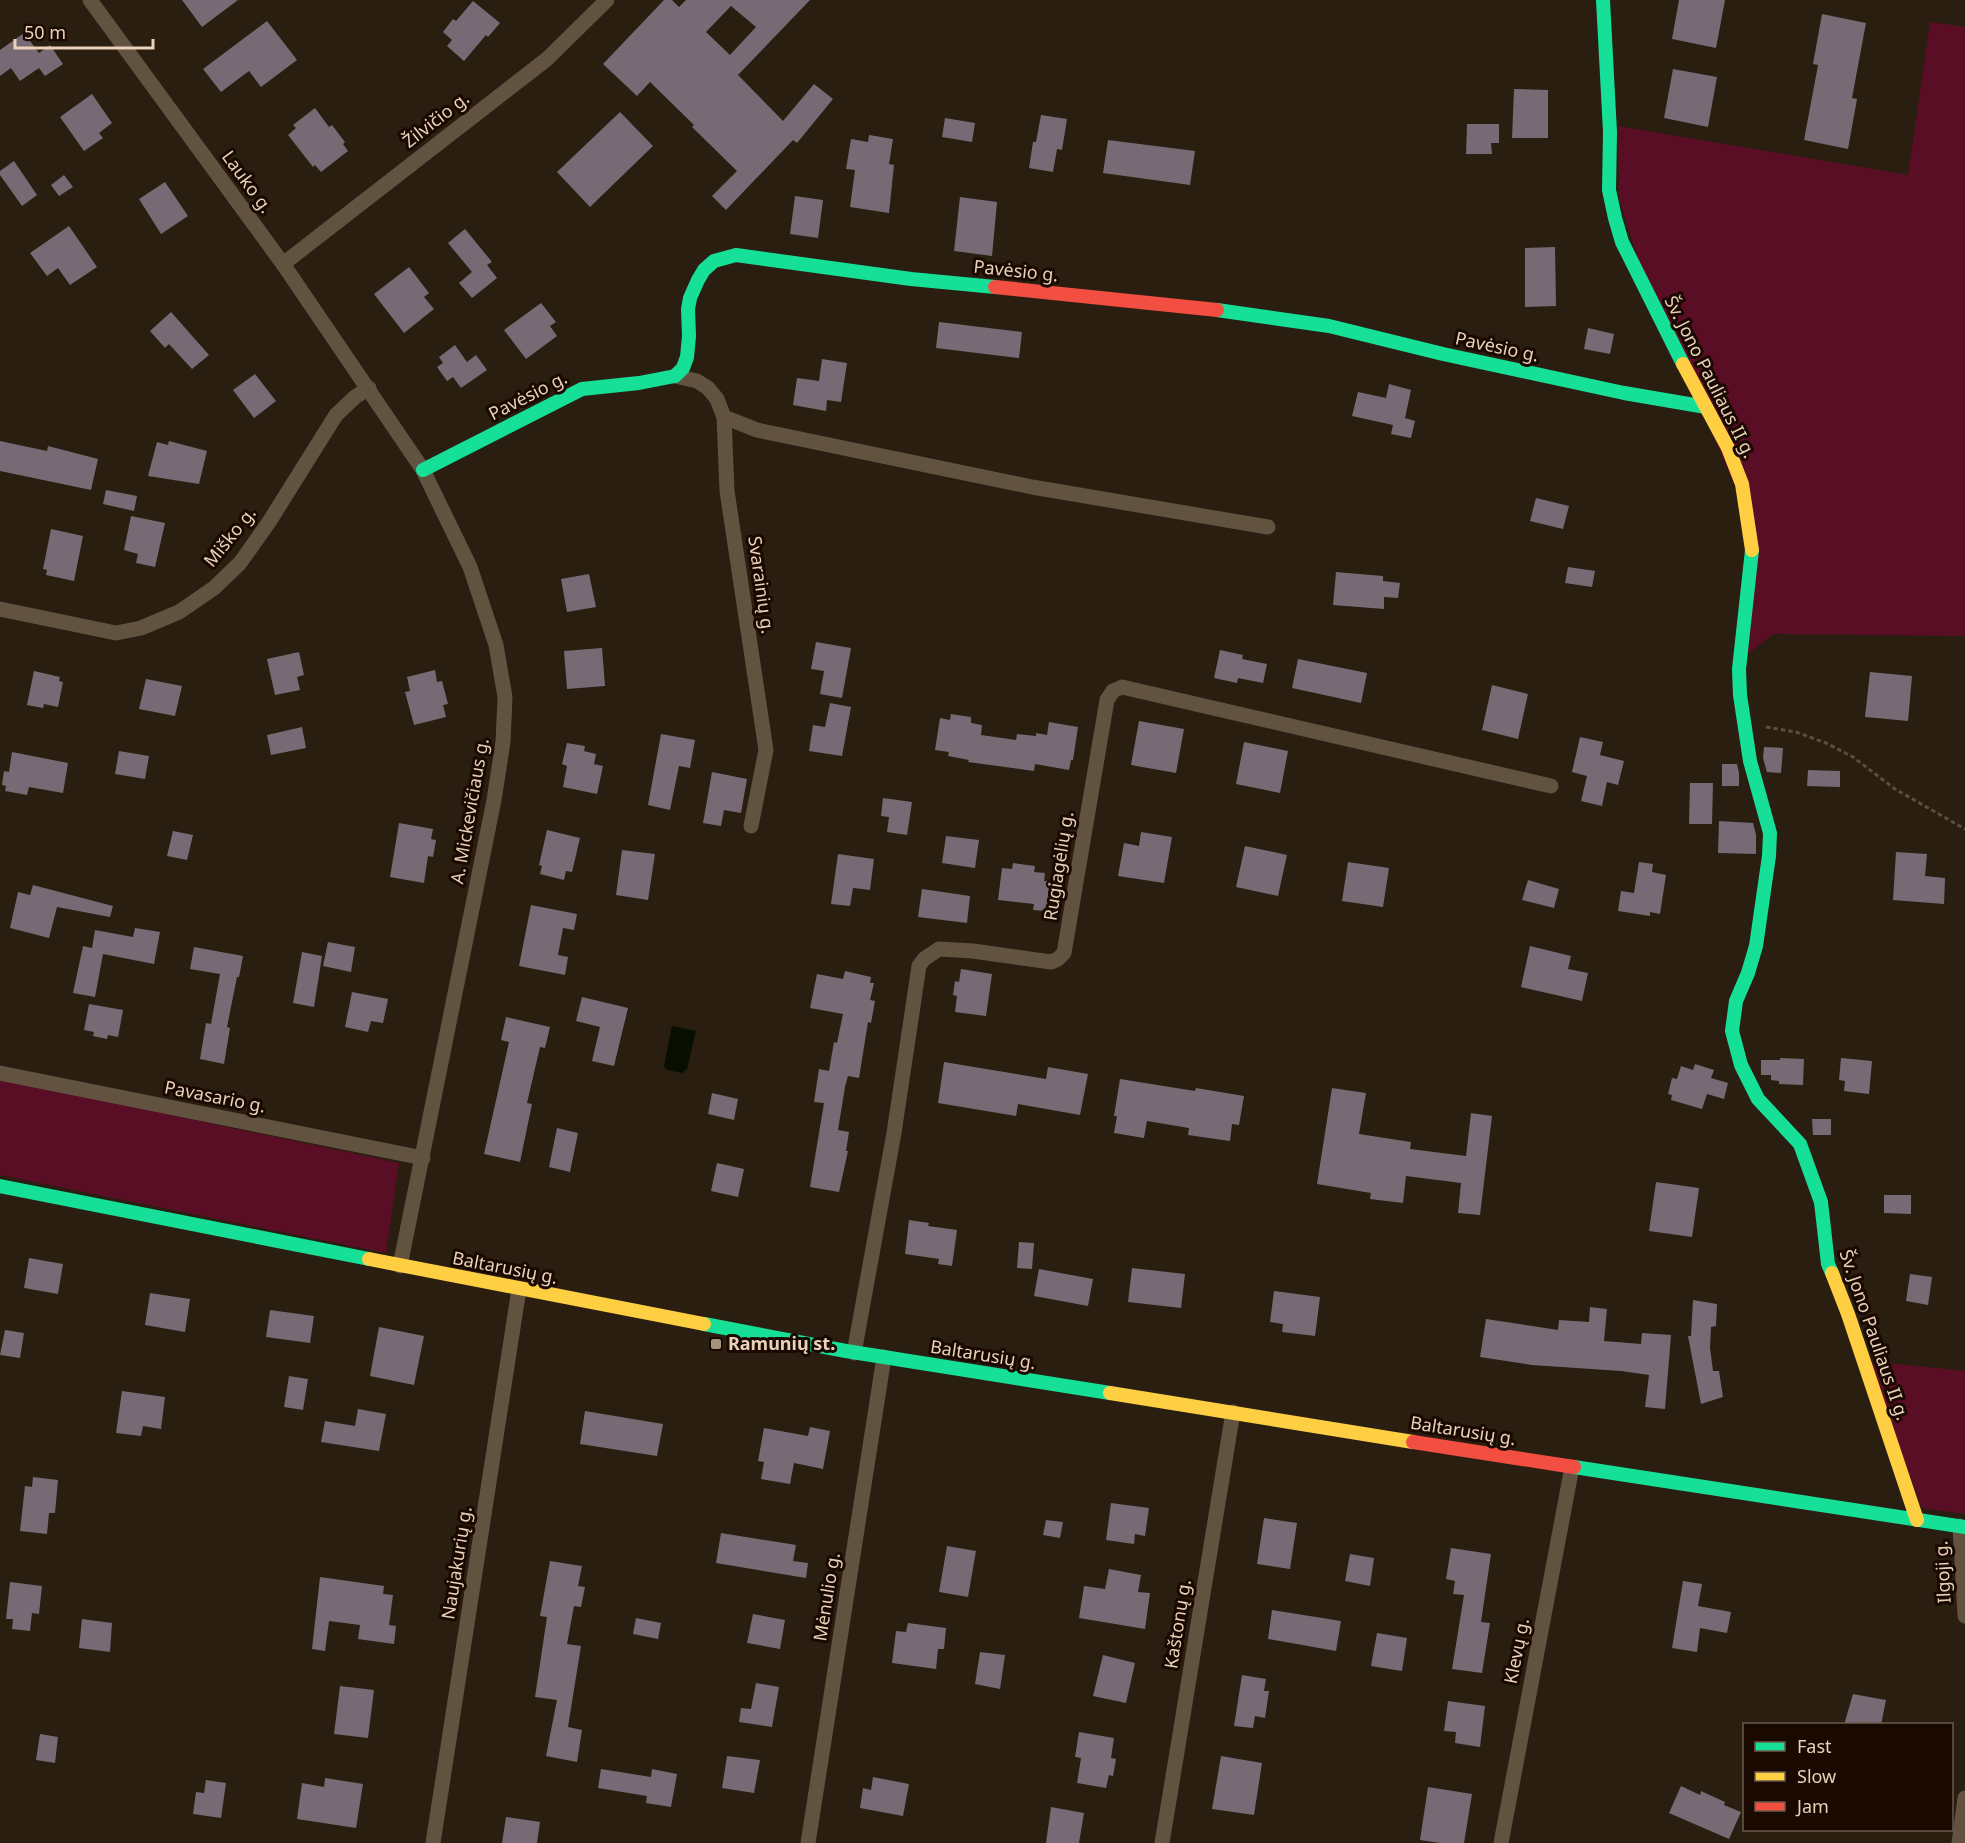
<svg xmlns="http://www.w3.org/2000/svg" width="1965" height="1843" font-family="'Noto Sans',sans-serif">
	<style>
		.green { fill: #5a0e25 }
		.water { fill: #080f01 }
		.building { fill: #786a74; fill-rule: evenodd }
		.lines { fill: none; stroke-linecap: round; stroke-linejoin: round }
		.path { stroke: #5a4e40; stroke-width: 3; stroke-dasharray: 4.5 3; stroke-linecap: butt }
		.street { stroke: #615340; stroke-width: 15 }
		.fast { stroke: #16e098; stroke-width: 14 }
		.slow { stroke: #ffcf43; stroke-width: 14 }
		.jam { stroke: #f24e42; stroke-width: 14 }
		.poi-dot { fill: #a6937e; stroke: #190900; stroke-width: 2 }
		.labels { text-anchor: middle; stroke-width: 6; stroke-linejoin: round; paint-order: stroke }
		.street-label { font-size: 18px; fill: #e9d2b9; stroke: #190900 }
		.poi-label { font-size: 18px; font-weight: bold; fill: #e9d2b9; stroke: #190900; text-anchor: start }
	</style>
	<rect width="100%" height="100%" fill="#2a1e10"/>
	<g class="green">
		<polygon points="1930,22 1965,27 1965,636 1773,634 1747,655 1758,539 1641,270 1619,198 1618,126 1908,175"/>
		<polygon points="0,1079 399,1163 386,1253 0,1175"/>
		<polygon points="1868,1361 1965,1371 1965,1514 1922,1508"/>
	</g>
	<polygon class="water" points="673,1026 696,1031 687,1069 682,1073 667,1070 664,1067 671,1029"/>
	<g class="building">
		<polygon points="182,0 238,0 202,27"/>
		<path d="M664,0H672L679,7L686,0H810L738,75L783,121L814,84L833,99L797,143L793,140L726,210L712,196L737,171L692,127L694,125L650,82L637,96L603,64ZM731,6L756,27L730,55L706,32Z"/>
		<polygon points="1679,0 1725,0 1716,48 1672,39"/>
		<polygon points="473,1 500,23 488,37 486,35 464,61 447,46 452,40 443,32 453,19 456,21"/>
		<polygon points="1822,14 1866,23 1852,98 1857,99 1848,149 1804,140 1818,65 1813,64"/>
		<polygon points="267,21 297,60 261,87 249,71 221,92 203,69"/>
		<polygon points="24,33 39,53 50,45 63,64 45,76 39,68 20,81 11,68 0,76 0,50"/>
		<polygon points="1673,69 1717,77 1708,127 1664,118"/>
		<polygon points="1514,89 1548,90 1548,138 1512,138"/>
		<polygon points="92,94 112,123 99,133 103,138 84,151 60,117"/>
		<polygon points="315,108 329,127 332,125 345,142 343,144 348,151 321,172 315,165 313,167 288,135 296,128 293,125"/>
		<polygon points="620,112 653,146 590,207 557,172"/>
		<polygon points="1041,115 1067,119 1062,150 1057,149 1053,172 1029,168 1033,142 1036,142"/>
		<polygon points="945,118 975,123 972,142 942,137"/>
		<polygon points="1467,124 1499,124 1499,143 1491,143 1492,154 1466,154"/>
		<polygon points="869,135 893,139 889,164 894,165 889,213 850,207 855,170 846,169 851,139 868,142"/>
		<polygon points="1108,140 1195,151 1190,185 1103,173"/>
		<polygon points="14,161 37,195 22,206 0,175 0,171"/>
		<polygon points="64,175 73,187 59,196 51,185"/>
		<polygon points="165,182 188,216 161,234 139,199"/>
		<polygon points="795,196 823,200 818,238 790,234"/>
		<polygon points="960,197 997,202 992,256 954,251"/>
		<polygon points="69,226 97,267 70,285 58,268 47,276 30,253"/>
		<polygon points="465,229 492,262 487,265 497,278 472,298 459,283 472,272 448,243"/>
		<polygon points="1555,247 1556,306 1525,307 1525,248"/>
		<polygon points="409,267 429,293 424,297 434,309 404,333 374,294"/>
		<polygon points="541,303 556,322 550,326 557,336 526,359 504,330"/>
		<polygon points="171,312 209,355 192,369 169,344 165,348 150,331"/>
		<polygon points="939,322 1022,332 1019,358 936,348"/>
		<polygon points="1588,328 1614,334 1610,354 1584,349"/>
		<polygon points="455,345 467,362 476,355 487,370 461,388 453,377 447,381 437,367 443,363 439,357"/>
		<polygon points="822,359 847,363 841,402 827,400 826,411 793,405 797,378 819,381"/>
		<polygon points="255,374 276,401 254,418 233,390"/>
		<polygon points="1389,384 1411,390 1405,418 1415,421 1411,438 1391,434 1393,425 1352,416 1358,392 1386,398"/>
		<polygon points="0,441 47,451 48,446 98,459 91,490 0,471"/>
		<polygon points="169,441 207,451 199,484 148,476 157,442 168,445"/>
		<polygon points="106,490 137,496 134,511 103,504"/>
		<polygon points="1536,498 1569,506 1563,529 1530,521"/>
		<polygon points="131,516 165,523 155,567 136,563 138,554 124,550"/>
		<polygon points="51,529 83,536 74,581 46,575 47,570 43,569"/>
		<polygon points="1568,567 1595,571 1592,587 1565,583"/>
		<polygon points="1336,572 1383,576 1383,581 1400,583 1398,598 1384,597 1384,609 1333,605"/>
		<polygon points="589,574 596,607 567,612 561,579"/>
		<polygon points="816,642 851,648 842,698 820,694 824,671 811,669"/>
		<polygon points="602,648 605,686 567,689 564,651"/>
		<polygon points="1220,650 1243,655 1242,659 1267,664 1263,683 1238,678 1237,683 1214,678"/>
		<polygon points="299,652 304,675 297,677 300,690 275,695 267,659"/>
		<polygon points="1298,659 1367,673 1361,703 1292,688"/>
		<polygon points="435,670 437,682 442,681 448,704 443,705 446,717 414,725 405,692 410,691 407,677"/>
		<polygon points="34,671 60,677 59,681 63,682 58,707 44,704 43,708 27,705"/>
		<polygon points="1870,672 1912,676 1908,721 1865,717"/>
		<polygon points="146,679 182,686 175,716 139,709"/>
		<polygon points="1492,685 1528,694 1518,739 1482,730"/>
		<polygon points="830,703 851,707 842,756 809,751 813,725 825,727"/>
		<polygon points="951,714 971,717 971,723 982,725 981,735 1016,740 1017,734 1036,736 1036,733 1047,735 1049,722 1078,727 1073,760 1071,760 1069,770 1035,764 1034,771 968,762 969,760 948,756 949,752 935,750 940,718 950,720"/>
		<polygon points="1139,721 1184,729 1176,773 1131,765"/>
		<polygon points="302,727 306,748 271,755 267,735"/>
		<polygon points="661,734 695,740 690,768 679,766 670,810 648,805"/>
		<polygon points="1580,737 1603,742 1600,755 1624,761 1618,785 1607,782 1602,806 1581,801 1587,776 1572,772"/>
		<polygon points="1244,742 1288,751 1280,793 1236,784"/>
		<polygon points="567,743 585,746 584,751 596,754 594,764 603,766 597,794 563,787 567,766 562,764"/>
		<polygon points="1764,747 1783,748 1781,773 1767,772 1763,758"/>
		<polygon points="119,751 149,756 145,779 115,774"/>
		<polygon points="12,752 68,763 63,793 29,787 27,795 5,791 6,786 2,785 4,771 9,772"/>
		<polygon points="1722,764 1737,764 1739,773 1739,786 1722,786"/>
		<polygon points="1808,770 1840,771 1840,787 1807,786"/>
		<polygon points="712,772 747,779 741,813 724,810 721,826 703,823"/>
		<polygon points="1690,783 1713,783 1712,824 1689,824"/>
		<polygon points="883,798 912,802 907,835 887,832 889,817 881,816"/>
		<polygon points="1719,821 1753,823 1756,835 1756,854 1718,853"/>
		<polygon points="399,823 433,829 431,839 436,840 433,857 428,856 424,883 390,877"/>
		<polygon points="547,830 580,838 572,872 566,871 564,880 540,874 542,866 539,865"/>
		<polygon points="173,831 193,835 187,860 167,856"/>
		<polygon points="1141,832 1172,837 1164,883 1118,876 1124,843 1139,846"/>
		<polygon points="946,836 979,840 975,868 942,863"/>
		<polygon points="1245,846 1287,855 1278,896 1236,887"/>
		<polygon points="622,850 655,854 648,900 616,895"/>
		<polygon points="1896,852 1927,854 1925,876 1945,878 1944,904 1893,900"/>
		<polygon points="838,854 874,859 870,890 853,888 850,906 831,904"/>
		<polygon points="1348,862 1389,868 1383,907 1342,901"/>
		<polygon points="1639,862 1653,864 1652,872 1666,875 1660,914 1650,912 1650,916 1618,911 1621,891 1634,893"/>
		<polygon points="1013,863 1035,866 1034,872 1045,873 1044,881 1060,883 1056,912 1033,910 1034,904 998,900 1002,868 1012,869"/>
		<polygon points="1528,880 1559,889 1554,908 1522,900"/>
		<polygon points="33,885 113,906 110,917 57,907 49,938 10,928 18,892 30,895"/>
		<polygon points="922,889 970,896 967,923 918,917"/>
		<polygon points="531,905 577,914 574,930 563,928 558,955 568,957 565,975 519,966"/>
		<polygon points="135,928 160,932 154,964 103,954 95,997 73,993 83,946 92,948 95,930 133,937"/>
		<polygon points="328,942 355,947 351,972 323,966"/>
		<polygon points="1530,946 1571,956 1568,969 1588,973 1582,1001 1521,987"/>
		<polygon points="194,947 243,956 239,977 237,977 227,1027 230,1028 224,1064 200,1059 206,1023 211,1024 220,974 190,969"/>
		<polygon points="302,952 322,956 314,1007 293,1003"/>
		<polygon points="961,969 992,974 986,1016 955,1012 957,996 953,995 955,981 959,982"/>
		<polygon points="845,971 871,977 870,983 874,983 870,1000 875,1001 871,1023 868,1022 859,1078 848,1076 845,1087 838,1130 849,1132 846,1151 848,1151 839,1192 810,1187 824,1103 814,1102 819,1069 829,1071 834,1042 837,1043 843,1014 810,1008 817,974 843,979"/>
		<polygon points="352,992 388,999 383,1023 371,1021 368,1032 345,1027"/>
		<polygon points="582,997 628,1008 614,1066 592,1061 600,1027 576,1021"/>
		<polygon points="89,1004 123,1010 118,1037 108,1035 107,1039 93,1036 94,1032 84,1030"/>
		<polygon points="506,1017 550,1027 545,1048 540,1047 527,1103 532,1104 520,1162 484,1154 509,1042 501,1040"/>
		<polygon points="1780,1058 1804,1059 1803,1085 1779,1084 1779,1081 1771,1080 1771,1075 1761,1075 1761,1060 1780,1060"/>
		<polygon points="1841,1058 1872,1061 1869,1094 1844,1091 1845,1081 1839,1080"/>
		<polygon points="944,1062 1046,1079 1048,1067 1088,1074 1080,1115 1018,1104 1016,1116 938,1103"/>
		<polygon points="1695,1064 1714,1070 1711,1078 1728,1083 1724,1099 1707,1094 1702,1109 1671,1100 1672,1095 1668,1094 1672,1078 1677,1079 1681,1066 1693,1070"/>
		<polygon points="1120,1079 1195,1091 1196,1088 1244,1096 1239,1125 1232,1124 1230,1141 1188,1135 1189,1128 1147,1121 1144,1138 1114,1133 1117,1116 1114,1116"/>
		<polygon points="1332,1088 1366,1093 1359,1134 1411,1142 1410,1149 1466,1156 1471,1113 1492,1116 1480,1215 1458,1213 1461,1183 1406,1176 1403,1203 1370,1199 1371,1193 1317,1184"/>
		<polygon points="712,1093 738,1099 734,1120 708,1114"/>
		<polygon points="1812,1119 1831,1119 1831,1135 1813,1135"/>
		<polygon points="557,1128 578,1133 570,1172 549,1167"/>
		<polygon points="717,1163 744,1169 738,1197 711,1191"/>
		<polygon points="1656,1182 1699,1188 1692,1237 1649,1231"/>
		<polygon points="1884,1195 1911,1195 1911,1214 1884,1213"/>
		<polygon points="909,1220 929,1223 928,1226 957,1230 952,1266 938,1264 939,1259 905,1254"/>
		<polygon points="1019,1242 1034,1243 1032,1269 1017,1268"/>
		<polygon points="29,1258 63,1264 58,1294 24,1288"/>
		<polygon points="1132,1268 1185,1274 1181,1308 1128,1302"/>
		<polygon points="1039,1269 1093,1279 1088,1306 1034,1296"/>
		<polygon points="1910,1274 1932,1277 1928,1305 1906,1301"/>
		<polygon points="1274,1291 1320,1297 1315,1336 1282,1332 1283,1324 1270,1322"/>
		<polygon points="150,1293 190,1299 185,1332 145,1325"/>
		<polygon points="1693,1300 1717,1304 1716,1326 1711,1327 1710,1348 1713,1371 1719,1371 1723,1397 1701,1404 1688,1336 1691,1336"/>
		<polygon points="1590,1307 1607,1309 1604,1341 1641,1344 1642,1333 1671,1335 1665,1409 1645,1407 1649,1375 1621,1371 1532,1365 1480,1357 1486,1319 1558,1330 1559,1320 1589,1322"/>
		<polygon points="270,1310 314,1316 310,1343 266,1337"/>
		<polygon points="379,1327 424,1336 414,1385 370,1376"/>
		<polygon points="5,1330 24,1333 20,1358 0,1355"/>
		<polygon points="289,1376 308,1379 303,1410 284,1407"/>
		<polygon points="122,1391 165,1397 161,1429 143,1426 141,1436 116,1433"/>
		<polygon points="358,1409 386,1414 379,1451 321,1442 325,1421 355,1426"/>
		<polygon points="585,1411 663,1424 657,1456 580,1444"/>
		<polygon points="810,1427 830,1431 823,1469 794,1463 790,1484 761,1479 764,1462 758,1461 764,1428 808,1436"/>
		<polygon points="33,1477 58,1480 55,1513 49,1513 47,1534 20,1531 25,1486 32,1487"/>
		<polygon points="1111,1503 1149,1508 1145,1536 1135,1534 1134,1544 1106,1540"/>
		<polygon points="1264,1518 1297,1523 1290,1569 1257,1564"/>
		<polygon points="1046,1520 1063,1522 1060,1538 1043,1535"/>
		<polygon points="721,1533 796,1545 793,1561 808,1563 806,1578 716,1563"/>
		<polygon points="947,1546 976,1551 968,1597 939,1592"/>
		<polygon points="1451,1548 1491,1554 1481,1622 1490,1623 1482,1673 1452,1669 1464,1595 1453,1594 1455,1581 1446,1579"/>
		<polygon points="1350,1554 1374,1558 1370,1586 1345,1581"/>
		<polygon points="550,1561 582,1566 578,1586 585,1587 581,1607 574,1606 567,1644 581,1646 568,1727 582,1730 577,1762 546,1756 557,1700 535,1697 547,1617 540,1616"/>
		<polygon points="1109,1569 1141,1575 1138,1592 1150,1593 1145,1629 1079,1618 1084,1586 1105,1589"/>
		<polygon points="320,1577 384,1586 383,1594 393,1595 389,1625 396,1626 394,1644 358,1639 360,1625 329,1621 325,1651 312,1649"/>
		<polygon points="1683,1581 1702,1584 1698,1606 1731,1612 1727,1633 1700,1628 1697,1652 1672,1648"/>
		<polygon points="10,1582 42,1586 39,1614 32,1613 30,1631 12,1629 13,1619 6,1619"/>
		<polygon points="1272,1610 1341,1621 1336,1651 1268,1639"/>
		<polygon points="753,1614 785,1620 780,1649 747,1643"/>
		<polygon points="636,1618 661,1623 658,1639 633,1634"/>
		<polygon points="82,1619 112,1623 110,1652 79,1648"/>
		<polygon points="908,1623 946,1628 944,1649 938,1649 936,1669 892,1663 896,1631 906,1632"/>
		<polygon points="1377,1633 1407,1638 1402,1671 1371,1666"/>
		<polygon points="980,1652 1005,1655 1000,1689 975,1684"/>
		<polygon points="1103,1655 1135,1663 1126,1703 1093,1696"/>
		<polygon points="1242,1675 1266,1679 1264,1691 1269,1691 1265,1718 1255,1716 1253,1728 1234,1726"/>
		<polygon points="756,1683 779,1687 772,1727 739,1722 741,1708 751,1709"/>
		<polygon points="340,1686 374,1690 368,1738 334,1734"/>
		<polygon points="1853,1694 1886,1700 1881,1725 1844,1725"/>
		<polygon points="1448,1701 1485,1706 1480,1747 1455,1743 1456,1732 1444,1731"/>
		<polygon points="1079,1732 1114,1738 1111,1758 1116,1759 1113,1776 1109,1775 1106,1788 1077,1783 1081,1758 1075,1757"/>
		<polygon points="40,1734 58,1737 55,1763 36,1760"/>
		<polygon points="727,1756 760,1760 754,1793 722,1788"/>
		<polygon points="1221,1756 1262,1763 1254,1815 1212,1809"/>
		<polygon points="601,1769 651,1777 652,1769 677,1774 671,1807 646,1803 647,1796 598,1788"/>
		<polygon points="873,1777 909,1784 903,1816 860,1808 863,1788 871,1790"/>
		<polygon points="325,1778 363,1784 356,1828 297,1819 302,1783 324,1787"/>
		<polygon points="206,1780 226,1783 221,1818 193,1814 196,1792 204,1793"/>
		<polygon points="1681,1786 1700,1795 1701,1791 1725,1802 1724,1805 1741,1812 1729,1839 1669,1813"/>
		<polygon points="1428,1787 1472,1794 1464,1843 1440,1843 1420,1840"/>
		<polygon points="1051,1807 1084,1813 1079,1843 1046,1843"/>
		<polygon points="506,1817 540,1822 537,1843 502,1843"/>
	</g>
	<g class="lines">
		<polyline class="path" points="1766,727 1796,732 1826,743 1853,757 1895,789 1965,829"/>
		<g class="street">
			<polyline points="90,0 283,264 423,470 470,567 496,645 505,697 503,742 494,800 400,1266"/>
			<polyline points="283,264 547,59 607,0"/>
			<polyline points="675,376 697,381 708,388 717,399 724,417 727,491 766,750 751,826"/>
			<polyline points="724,417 757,430 1032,487 1268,527"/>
			<polyline points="0,609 116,633 141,628 179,612 214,588 240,563 269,522 336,415 355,397 369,388"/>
			<polyline points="0,1073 423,1158"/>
			<polyline points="854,1353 894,1133 919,966 924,959 939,949 973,951 1051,962 1058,959 1064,953 1107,700 1113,691 1122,687 1551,786"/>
			<polyline points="1960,1526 1965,1616"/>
			<polyline points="433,1843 519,1289"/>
			<polyline points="808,1843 884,1357"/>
			<polyline points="1162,1843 1233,1412"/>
			<polyline points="1501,1843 1572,1467"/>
			<polyline points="1959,1843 1965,1798"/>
		</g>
		<g class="fast">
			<polyline points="1603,0 1610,132 1609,190 1615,218 1622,242 1683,364"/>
			<polyline points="1217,310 1329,326 1443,354 1624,393 1706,407"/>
			<polyline points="423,470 582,389 639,383 675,376 683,368 687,357 689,336 688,309 690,298 698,280 704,270 714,261 736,255 911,279 995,287"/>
			<polyline points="1752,550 1739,669 1740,695 1750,761 1770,833 1769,856 1756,946 1748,973 1736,1001 1732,1031 1741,1065 1758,1099 1800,1144 1821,1202 1828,1264 1832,1273"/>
			<polyline points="0,1186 369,1259"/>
			<polyline points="704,1324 846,1351 1110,1393"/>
			<polyline points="1574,1467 1965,1527"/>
		</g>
		<g class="slow">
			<polyline points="1683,364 1728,448 1742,484 1752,550"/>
			<polyline points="369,1259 704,1324"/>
			<polyline points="1832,1273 1848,1314 1917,1520"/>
			<polyline points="1110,1393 1413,1442"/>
		</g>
		<g class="jam">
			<polyline points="995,287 1217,310"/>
			<polyline points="1413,1442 1574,1467"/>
		</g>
	</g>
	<rect class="poi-dot" x="710" y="1338" width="12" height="12" rx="3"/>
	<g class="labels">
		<g class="street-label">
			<text transform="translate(436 120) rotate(-38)" y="6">Žilvičio g.</text>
			<text transform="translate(247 182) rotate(54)" y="6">Lauko g.</text>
			<text transform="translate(1016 271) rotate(6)" y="6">Pavėsio g.</text>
			<text transform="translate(1497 347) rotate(12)" y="6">Pavėsio g.</text>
			<text transform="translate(1710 377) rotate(63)" y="6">Šv. Jono Pauliaus II g.</text>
			<text transform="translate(528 396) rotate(-27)" y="6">Pavėsio g.</text>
			<text transform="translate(230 537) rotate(-51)" y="6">Miško g.</text>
			<text transform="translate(761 585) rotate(82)" y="6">Svarainių g.</text>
			<text transform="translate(470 811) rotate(-80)" y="6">A. Mickevičiaus g.</text>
			<text transform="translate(1059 866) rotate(-81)" y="6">Rugiagėlių g.</text>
			<text transform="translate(215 1097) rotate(11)" y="6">Pavasario g.</text>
			<text transform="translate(505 1268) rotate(11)" y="6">Baltarusių g.</text>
			<text transform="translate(1874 1335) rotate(71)" y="6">Šv. Jono Pauliaus II g.</text>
			<text transform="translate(983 1355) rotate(9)" y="6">Baltarusių g.</text>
			<text transform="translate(1463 1431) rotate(9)" y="6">Baltarusių g.</text>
			<text transform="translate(457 1563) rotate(-81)" y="6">Naujakurių g.</text>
			<text transform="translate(1943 1572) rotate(-93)" y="6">Ilgoji g.</text>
			<text transform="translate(827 1597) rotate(-81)" y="6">Mėnulio g.</text>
			<text transform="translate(1178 1624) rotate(-81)" y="6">Kaštonų g.</text>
			<text transform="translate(1517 1651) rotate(-79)" y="6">Klevų g.</text>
		</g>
		<g class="poi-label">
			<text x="728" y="1350">Ramunių st.</text>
		</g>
	</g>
	<rect x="1743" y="1723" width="210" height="108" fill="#190900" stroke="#6c594a" stroke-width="1.5"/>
	<rect x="1755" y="1742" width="30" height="9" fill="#16e098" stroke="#6c594a" stroke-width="1.5"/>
	<text x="1797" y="1753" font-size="18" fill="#e9d2b9">Fast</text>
	<rect x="1755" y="1772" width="30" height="9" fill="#ffcf43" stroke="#6c594a" stroke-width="1.5"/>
	<text x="1797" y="1783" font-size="18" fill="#e9d2b9">Slow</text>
	<rect x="1755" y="1802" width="30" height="9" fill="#f24e42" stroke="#6c594a" stroke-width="1.5"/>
	<text x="1797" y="1813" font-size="18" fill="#e9d2b9">Jam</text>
	<path d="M15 39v9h138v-9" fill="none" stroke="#e9d2b9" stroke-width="3"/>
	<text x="24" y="39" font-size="18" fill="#e9d2b9" stroke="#190900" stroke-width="4.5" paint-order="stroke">50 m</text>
</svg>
